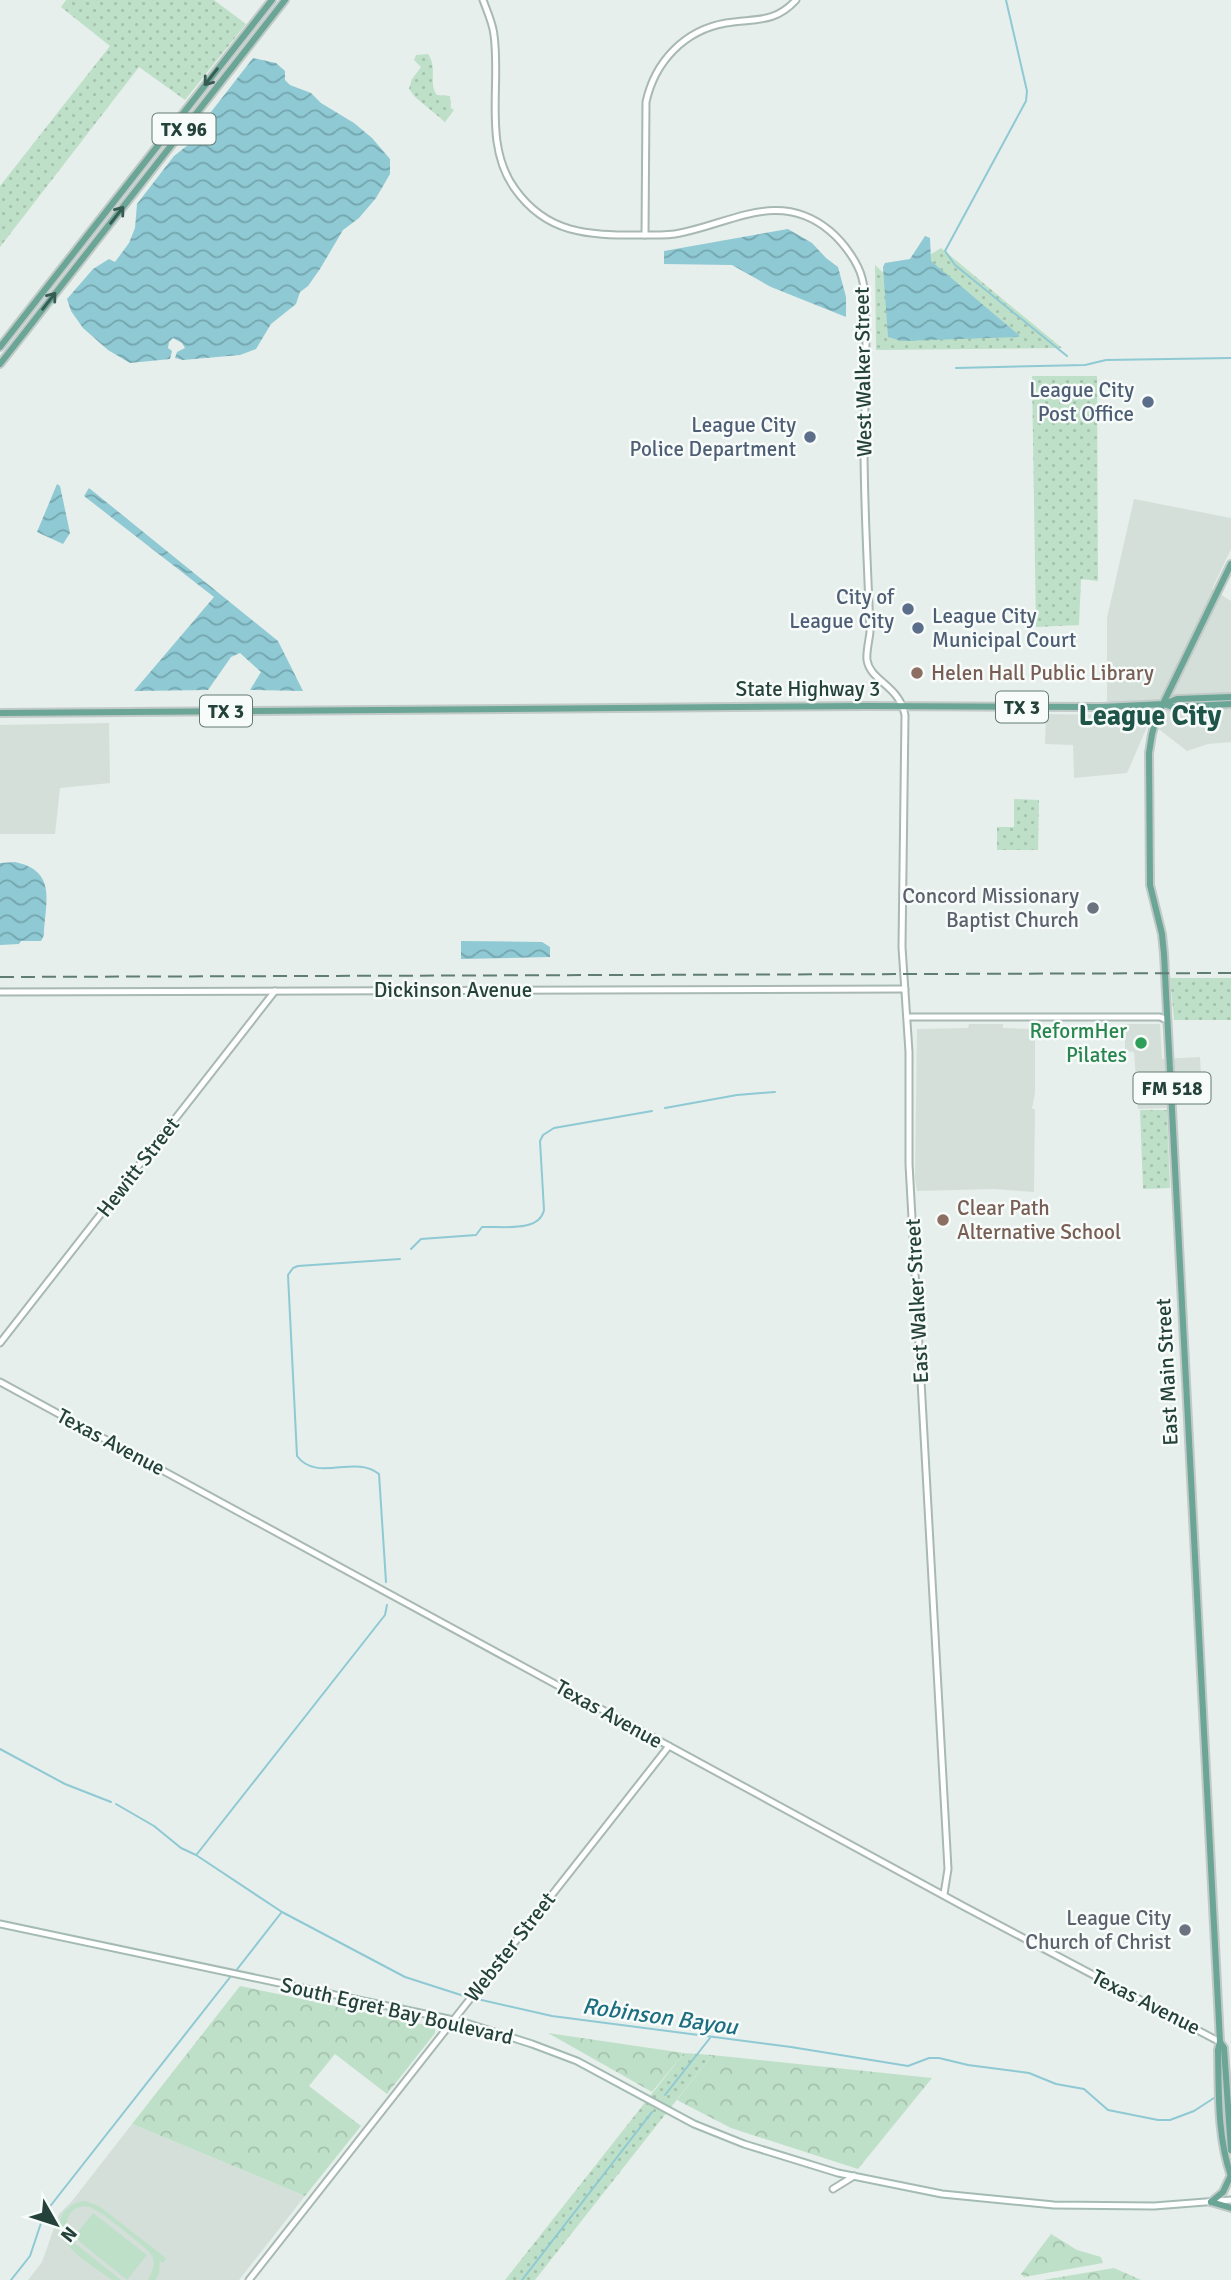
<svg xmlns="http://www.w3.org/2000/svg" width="1231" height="2280" font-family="Signika,sans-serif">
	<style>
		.built { fill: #d4dfda }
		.grass { fill: url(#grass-dots) }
		.forest { fill: url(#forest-crowns) }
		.pitch { fill: #bfe0c8 }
		.water { fill: url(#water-waves) }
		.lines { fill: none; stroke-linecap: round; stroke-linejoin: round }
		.stream { stroke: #8ec9d4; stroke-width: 2 }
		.tertiary-casing { stroke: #a8b8b2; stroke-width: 9 }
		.secondary-casing { stroke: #a4bbb3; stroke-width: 9 }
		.primary-casing { stroke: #c2cac8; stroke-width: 10 }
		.tertiary { stroke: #fff; stroke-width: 5 }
		.secondary { stroke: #fff; stroke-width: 5 }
		.primary { stroke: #6aa596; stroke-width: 6 }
		.rail { stroke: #5f7d75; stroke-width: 2; stroke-dasharray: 14 7; stroke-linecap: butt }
		.oneway { stroke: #365b51 }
		.service-dot { fill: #5c6f8a; stroke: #f7fbf9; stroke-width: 2.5 }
		.education-dot { fill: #8d6e63; stroke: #f7fbf9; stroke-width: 2.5 }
		.worship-dot { fill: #6b7280; stroke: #f7fbf9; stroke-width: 2.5 }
		.leisure-dot { fill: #2e9e5b; stroke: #f7fbf9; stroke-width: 2.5 }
		.labels { text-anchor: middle; stroke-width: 5; stroke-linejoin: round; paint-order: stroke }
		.shield { fill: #f7fbf9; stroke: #637a73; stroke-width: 2 }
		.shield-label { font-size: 19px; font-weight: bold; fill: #24423a }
		.street-label { font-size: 21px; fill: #24423a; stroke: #f7fbf9 }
		.service-label { font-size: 21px; fill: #4e5e75; stroke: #f7fbf9; text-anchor: end }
		.education-label { font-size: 21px; fill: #785e54; stroke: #f7fbf9; text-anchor: start }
		.worship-label { font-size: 21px; fill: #5b616d; stroke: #f7fbf9; text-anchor: end }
		.leisure-label { font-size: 21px; fill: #27864d; stroke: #f7fbf9; text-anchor: end }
		.water-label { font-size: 23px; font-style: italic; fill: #1c6f80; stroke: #f7fbf9 }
		.district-label { font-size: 28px; font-weight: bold; fill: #1f5548; stroke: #f7fbf9 }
	</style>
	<defs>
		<pattern id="grass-dots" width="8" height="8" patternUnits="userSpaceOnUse" patternTransform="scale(1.75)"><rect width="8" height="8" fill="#bfe0c8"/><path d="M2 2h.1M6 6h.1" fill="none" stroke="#a4c1ad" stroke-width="1.8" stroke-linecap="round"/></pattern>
		<pattern id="forest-crowns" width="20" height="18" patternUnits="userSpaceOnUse" patternTransform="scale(1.75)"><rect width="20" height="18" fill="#bfe0c8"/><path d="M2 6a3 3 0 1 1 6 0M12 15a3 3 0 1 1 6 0" fill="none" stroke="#a4c1ad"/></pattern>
		<pattern id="water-waves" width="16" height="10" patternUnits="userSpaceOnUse" patternTransform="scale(1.75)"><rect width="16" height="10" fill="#8ec9d4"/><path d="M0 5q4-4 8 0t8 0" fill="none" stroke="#74a5ad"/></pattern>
	</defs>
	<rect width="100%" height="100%" fill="#e6efeb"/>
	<g class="built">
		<polygon points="1134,499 1231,518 1231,549 1212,589 1231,601 1231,742 1208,744 1187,751 1160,730 1147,727 1127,773 1074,778 1073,745 1045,744 1046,714 1107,715 1107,618"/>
		<polygon points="109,723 110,783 60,788 55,834 0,834 0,725"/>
		<polygon points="969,1024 1003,1024 1003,1028 1035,1029 1035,1093 1032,1108 1035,1110 1034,1192 994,1189 917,1191 915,1179 917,1029 968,1028"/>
		<polygon points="1125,1024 1160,1024 1162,1059 1200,1057 1202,1095 1168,1096 1168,1108 1138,1109 1134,1052 1125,1051"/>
		<polygon points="132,2124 305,2196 239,2280 28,2280 42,2262 59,2214 72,2201"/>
	</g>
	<g class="grass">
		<polygon points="66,0 214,0 246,24 185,100 139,67 0,247 0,186 110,46 61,7"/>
		<path d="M428,54C438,68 428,83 437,95L450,96L451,108L454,110L445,122L415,97L409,89L412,79L421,67L414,60L416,55Z"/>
		<polygon points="941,248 1062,348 876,350 875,265 890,279"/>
		<polygon points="1032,376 1097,376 1098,581 1081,579 1079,625 1036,627"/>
		<polygon points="1014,799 1039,800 1038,850 997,850 997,827 1014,827"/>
		<polygon points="1170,978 1231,978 1231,1020 1174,1020"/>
		<polygon points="1140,1110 1167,1110 1170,1188 1143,1189"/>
		<polygon points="684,2053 712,2055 535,2280 505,2280"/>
	</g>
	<g class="forest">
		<polygon points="240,1986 435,2027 435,2033 387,2094 335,2054 309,2086 361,2126 305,2196 132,2124"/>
		<polygon points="548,2033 684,2053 652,2092"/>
		<polygon points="712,2055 932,2078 858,2169 731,2128 677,2100"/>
		<polygon points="1051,2234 1077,2250 1101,2257 1103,2263 1024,2277 1021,2274"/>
		<polygon points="1114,2268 1141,2280 1043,2280"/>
	</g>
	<g class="pitch">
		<path d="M85,2201L99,2206L166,2258L163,2263L160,2261L159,2273L156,2280H148L154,2266C154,2260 153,2256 148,2251C139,2242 103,2213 92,2208C70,2200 59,2226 72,2241L121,2280H112C94,2266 48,2242 62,2215C67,2206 76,2202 85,2201Z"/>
		<polygon points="93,2213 147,2255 127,2280 74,2237"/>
	</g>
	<g class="water">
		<polygon points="253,58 276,63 285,71 285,80 290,85 311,93 321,103 354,123 372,138 390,159 390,174 376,198 359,218 343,230 320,269 308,286 300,292 296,304 271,324 256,349 240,355 183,360 175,358 177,352 185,348 182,343 173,338 169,342 168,348 172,351 170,359 130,363 108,350 83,328 71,311 67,299 93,269 109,259 115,262 129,243 135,228 137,204 174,156 193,141 204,121"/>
		<polygon points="788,229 812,243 826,258 838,267 846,297 846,317 771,287 732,265 664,264 664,251"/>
		<polygon points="925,236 930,238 931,261 1019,335 1019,337 902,341 888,337 883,267 885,263 910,259"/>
		<polygon points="57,484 60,486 70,533 63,544 37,532"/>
		<polygon points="89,488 278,641 303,691 250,690 261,672 240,653 231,657 208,690 134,691 214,597 84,496"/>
		<path d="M15,862C58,871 45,903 44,935L41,941H21L19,944L0,945V863Z"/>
		<polygon points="461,941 542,942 550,947 550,957 461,959"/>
	</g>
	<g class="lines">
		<g class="stream">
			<polyline points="1006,0 1027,91 1026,101 945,251 955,265 1067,356"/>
			<polyline points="956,368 1085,365 1106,360 1231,358"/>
			<polyline points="665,1108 737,1095 775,1092"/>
			<path d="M411,1249L421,1239L476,1235L482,1227C501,1226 539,1233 544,1210L540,1141L543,1135L554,1128L652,1111"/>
			<path d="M386,1582L379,1474C355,1454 317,1483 297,1456L288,1275L293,1268L298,1266L400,1259"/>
			<polyline points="0,1749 65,1784 111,1802"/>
			<polyline points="116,1804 154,1826 181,1848 196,1855 282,1912 405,1977 464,1996 552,2016 791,2047 908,2066 929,2058 939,2058 968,2065 1029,2073 1056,2084 1084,2089 1108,2110 1158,2120 1170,2120 1194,2111 1217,2096"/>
			<polyline points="197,1854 385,1615 387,1605"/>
			<polyline points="235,1972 281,1913"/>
			<polyline points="1222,2093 1231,2088"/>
			<polyline points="665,2095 710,2038"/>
			<polyline points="11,2280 30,2256 44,2214 231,1976"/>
			<polyline points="522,2280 652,2112"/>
		</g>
		<g class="tertiary-casing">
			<g id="tertiary">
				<path d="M483,0C487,11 493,24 494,35C501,86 483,145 515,189C547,234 588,235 638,235C651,235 667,236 680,233C732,223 780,189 830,231C843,242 858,262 862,278C867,295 865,314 866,331C866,370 865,409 864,447C864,509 868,571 870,632C869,641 866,652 867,660C870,681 899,685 905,715L902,947L909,1052V1164L948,1869L944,1894"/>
				<path d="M645,235L646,102C655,61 685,30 726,23C755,18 774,24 796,0"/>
				<polyline points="0,992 905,989"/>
				<polyline points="908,1017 1160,1017 1167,1020"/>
				<polyline points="0,1343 275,991"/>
				<polyline points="0,1382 963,1906 1220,2042"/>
				<polyline points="833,2189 854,2176"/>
				<polyline points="249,2280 669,1746"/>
			</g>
		</g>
		<g class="secondary-casing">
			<polyline id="secondary" points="0,1924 463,2022 532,2044 577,2061 694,2124 744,2144 838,2173 942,2194 1054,2205 1154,2206 1231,2200"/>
		</g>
		<g class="primary-casing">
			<g id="primary">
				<polyline points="0,347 272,0"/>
				<polyline points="0,364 285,0"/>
				<path d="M1231,564L1157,716L1152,734L1149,753L1150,885L1162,934L1164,954L1220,2042L1218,2050C1219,2091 1217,2136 1231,2176"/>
				<polyline points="1164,704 1173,707 1231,704"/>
				<polyline points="0,713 866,706 1102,707 1164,704 1177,699 1231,697"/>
				<polyline points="1220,2042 1224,2048 1231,2150"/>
				<polyline points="1211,2202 1223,2192 1231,2175"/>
				<polyline points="1211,2202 1231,2208"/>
			</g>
		</g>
		<use href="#tertiary" class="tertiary"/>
		<use href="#secondary" class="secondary"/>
		<use href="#primary" class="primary"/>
		<polyline class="rail" points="0,977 1231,973"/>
	</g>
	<defs><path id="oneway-shaft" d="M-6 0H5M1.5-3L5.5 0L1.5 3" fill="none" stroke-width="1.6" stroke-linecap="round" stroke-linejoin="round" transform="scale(1.75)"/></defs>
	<g class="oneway">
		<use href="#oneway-shaft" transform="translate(211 77) rotate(128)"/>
		<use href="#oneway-shaft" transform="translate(117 215) rotate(-52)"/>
		<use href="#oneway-shaft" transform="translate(49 301) rotate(-52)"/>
	</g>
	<g class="service-dot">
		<circle cx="1148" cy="402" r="7"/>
		<circle cx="810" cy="437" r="7"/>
		<circle cx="908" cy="609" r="7"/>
		<circle cx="918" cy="628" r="7"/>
	</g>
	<g class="education-dot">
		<circle cx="917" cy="673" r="7"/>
		<circle cx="943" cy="1220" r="7"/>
	</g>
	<g class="worship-dot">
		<circle cx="1093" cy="908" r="7"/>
		<circle cx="1185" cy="1930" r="7"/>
	</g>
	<circle class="leisure-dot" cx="1141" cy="1043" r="7"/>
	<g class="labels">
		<g class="shield">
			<rect x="152.5" y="113.5" width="63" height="31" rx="5"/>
			<rect x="996" y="691.5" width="52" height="31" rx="5"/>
			<rect x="200" y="695.5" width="52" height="31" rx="5"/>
			<rect x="1133.5" y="1072.5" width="77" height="31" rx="5"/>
		</g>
		<g class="shield-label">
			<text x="184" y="136">TX 96</text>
			<text x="1022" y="714">TX 3</text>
			<text x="226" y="718">TX 3</text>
			<text x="1172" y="1095">FM 518</text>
		</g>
		<g class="street-label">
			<text transform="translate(863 372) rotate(-91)" y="7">West Walker Street</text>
			<text x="808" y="696">State Highway 3</text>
			<text x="453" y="997">Dickinson Avenue</text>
			<text transform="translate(138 1167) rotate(-52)" y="7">Hewitt Street</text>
			<text transform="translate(917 1301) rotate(-93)" y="7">East Walker Street</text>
			<text transform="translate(1167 1372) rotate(-93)" y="7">East Main Street</text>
			<text transform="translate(111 1442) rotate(28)" y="7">Texas Avenue</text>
			<text transform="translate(609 1714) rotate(29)" y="7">Texas Avenue</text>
			<text transform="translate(510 1947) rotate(-52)" y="7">Webster Street</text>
			<text transform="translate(1146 2002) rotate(27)" y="7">Texas Avenue</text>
			<text transform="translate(397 2011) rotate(13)" y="7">South Egret Bay Boulevard</text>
		</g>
		<g class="service-label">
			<text x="1134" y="397">League City<tspan x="1134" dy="24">Post Office</tspan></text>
			<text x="796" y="432">League City<tspan x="796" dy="24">Police Department</tspan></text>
			<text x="894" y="604">City of<tspan x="894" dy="24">League City</tspan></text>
			<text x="932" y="623" text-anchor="start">League City<tspan x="932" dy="24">Municipal Court</tspan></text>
		</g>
		<g class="education-label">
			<text x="931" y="680">Helen Hall Public Library</text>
			<text x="957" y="1215">Clear Path<tspan x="957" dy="24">Alternative School</tspan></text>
		</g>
		<g class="worship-label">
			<text x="1079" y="903">Concord Missionary<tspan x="1079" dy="24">Baptist Church</tspan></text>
			<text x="1171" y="1925">League City<tspan x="1171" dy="24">Church of Christ</tspan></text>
		</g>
		<g class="leisure-label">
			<text x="1127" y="1038">ReformHer<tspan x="1127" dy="24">Pilates</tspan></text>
		</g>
		<g class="water-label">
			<text transform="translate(660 2016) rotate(8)" y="8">Robinson Bayou</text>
		</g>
		<g class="district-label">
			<text x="1150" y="725">League City</text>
		</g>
	</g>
	<g transform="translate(56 2224) rotate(129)" stroke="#f7fbf9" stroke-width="5" paint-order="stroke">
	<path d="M0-5L12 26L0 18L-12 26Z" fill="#24423a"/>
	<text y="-10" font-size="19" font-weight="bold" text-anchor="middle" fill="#24423a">N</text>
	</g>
</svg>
